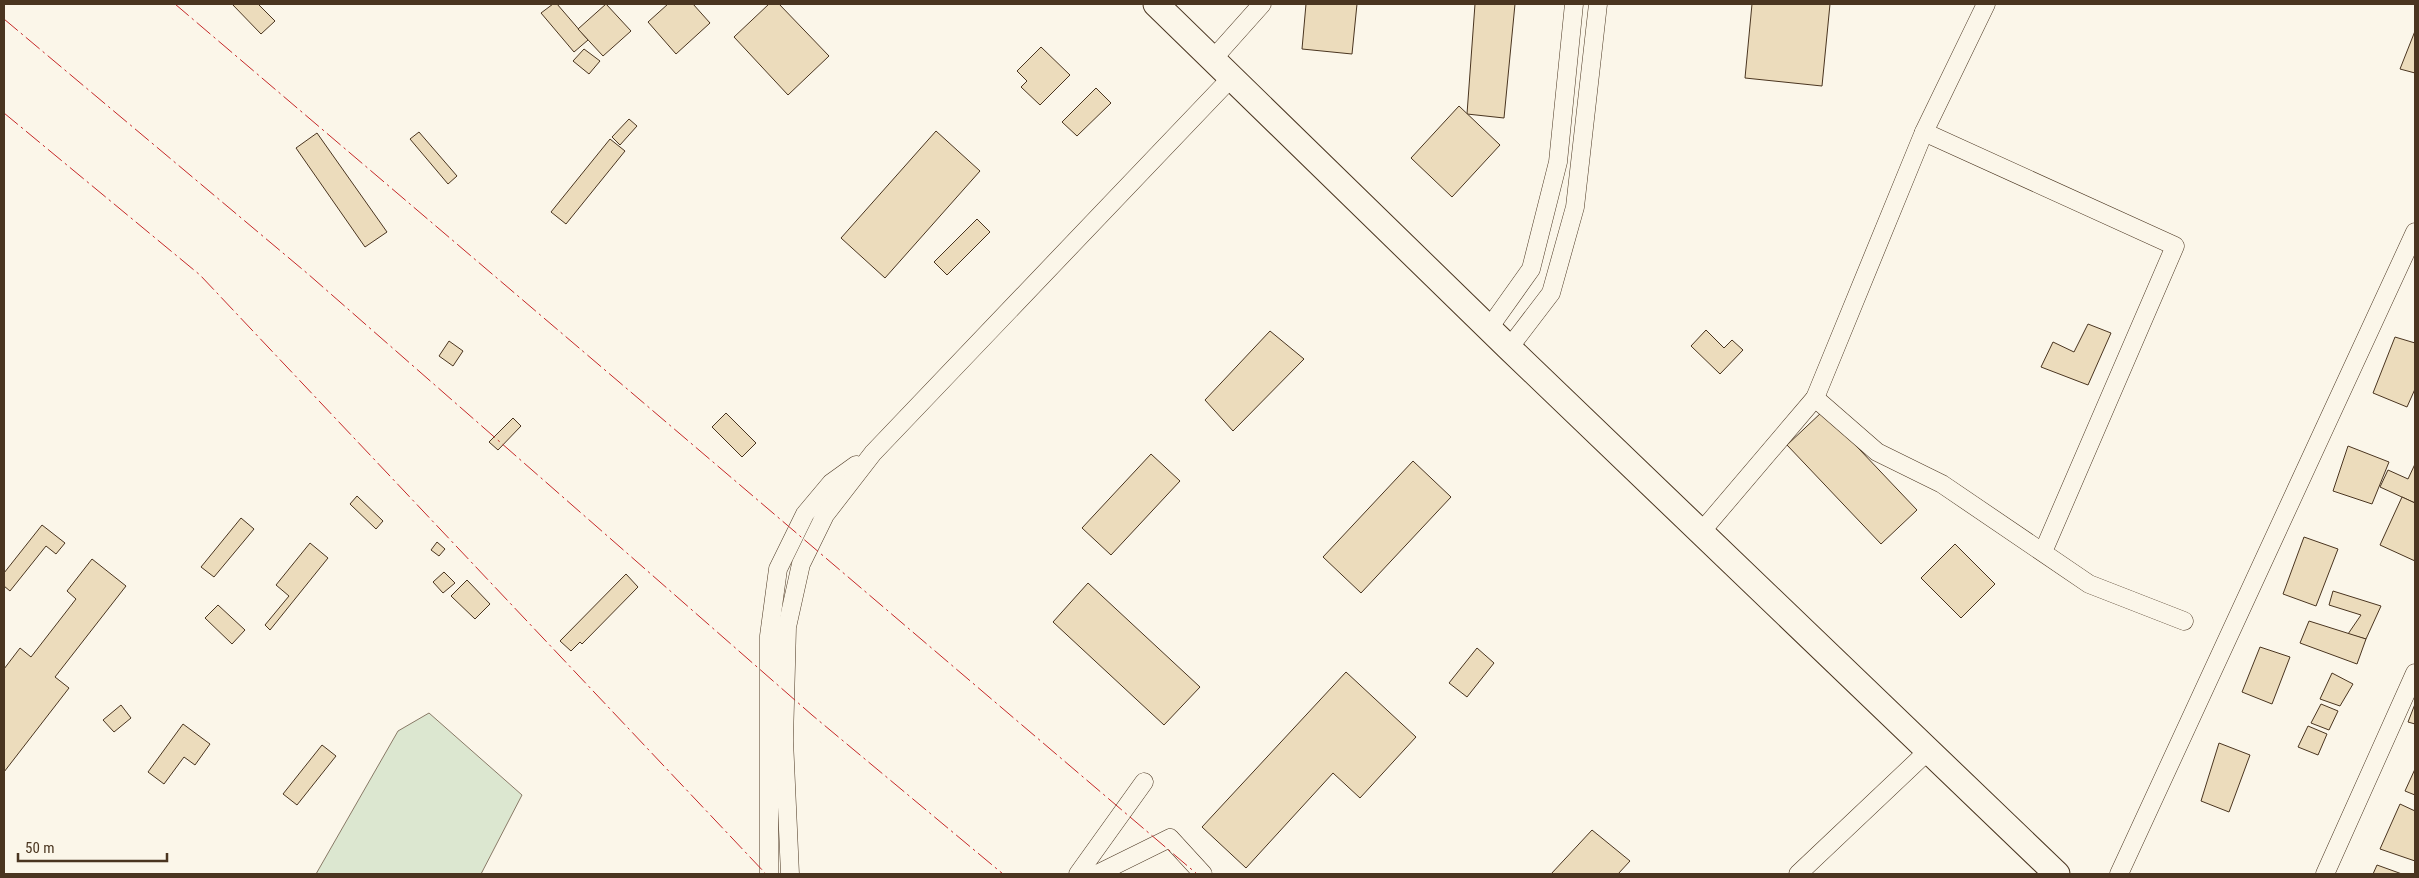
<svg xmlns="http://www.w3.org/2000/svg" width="2419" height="878" font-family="'Roboto Condensed',sans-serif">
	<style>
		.green { fill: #dce7d0; stroke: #887966 }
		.building { fill: #ecdcbc; stroke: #4a3520 }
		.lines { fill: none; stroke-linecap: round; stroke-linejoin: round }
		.minor-casing { stroke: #4a3520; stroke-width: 19 }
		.secondary-casing { stroke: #4a3520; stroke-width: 27 }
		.minor { stroke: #fbf6e9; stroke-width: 18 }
		.secondary { stroke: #fbf6e9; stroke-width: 25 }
		.power { stroke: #c62828; stroke-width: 1; stroke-dasharray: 18 4 2.5 4; stroke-linecap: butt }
	</style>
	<rect width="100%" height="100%" fill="#fbf6e9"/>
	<polygon class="green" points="429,713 522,795 481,874 316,874 398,731"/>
	<g class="building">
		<polygon points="232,4 258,4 275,21 261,34"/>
		<polygon points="553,4 557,4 588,40 574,52 541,13"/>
		<polygon points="606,4 631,31 603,56 578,29"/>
		<polygon points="668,4 693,4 710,23 676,54 648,22"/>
		<polygon points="769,4 779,4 829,56 788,95 734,37"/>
		<polygon points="1306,4 1357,4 1352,54 1302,49"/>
		<polygon points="1475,4 1515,4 1504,118 1467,114"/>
		<polygon points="1752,4 1830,4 1822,86 1745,78"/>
		<polygon points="2415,31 2415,73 2400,69"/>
		<polygon points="1041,47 1070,75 1040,105 1021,87 1027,81 1017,71"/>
		<polygon points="584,49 600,61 589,74 573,61"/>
		<polygon points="1096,88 1111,103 1077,136 1062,122"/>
		<polygon points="1459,106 1500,145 1452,197 1411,158"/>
		<polygon points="629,119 637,126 620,145 612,137"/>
		<polygon points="936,131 980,171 885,278 841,238"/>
		<polygon points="419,132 457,176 448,184 410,139"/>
		<polygon points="317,133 387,232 365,247 296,148"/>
		<polygon points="610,139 625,151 566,224 551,212"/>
		<polygon points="977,219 990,232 947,275 934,262"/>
		<polygon points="2088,324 2111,333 2088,385 2041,367 2053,342 2074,352"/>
		<polygon points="1706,330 1724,348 1732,340 1743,350 1720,374 1691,346"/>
		<polygon points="1270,331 1304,359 1233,431 1205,400"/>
		<polygon points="2395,337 2415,343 2415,389 2407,407 2373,393"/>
		<polygon points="449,341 463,351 453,366 439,356"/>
		<polygon points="1823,411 1917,510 1881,544 1787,445"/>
		<polygon points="726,413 756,443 742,457 712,427"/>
		<polygon points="513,418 521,426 498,450 489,442"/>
		<polygon points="2348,446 2389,462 2372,504 2333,491"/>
		<polygon points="1151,454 1180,481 1111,555 1082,528"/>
		<polygon points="1413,461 1451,497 1361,593 1323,557"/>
		<polygon points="2415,464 2415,503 2380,487 2388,470 2408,479"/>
		<polygon points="357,496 383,521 376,529 350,504"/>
		<polygon points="2402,497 2415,503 2415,561 2380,545"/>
		<polygon points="241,518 254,529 214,577 201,567"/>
		<polygon points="42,525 65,543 56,554 46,546 10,591 4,586 4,573"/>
		<polygon points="2304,537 2338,549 2316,606 2283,594"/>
		<polygon points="437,542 445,549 439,556 431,550"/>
		<polygon points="310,543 328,558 270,630 265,625 289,596 276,585"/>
		<polygon points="1955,544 1995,584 1961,618 1921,578"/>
		<polygon points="92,559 126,586 55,677 69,688 4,772 4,669 20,648 31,657 76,599 67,591"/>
		<polygon points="444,572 455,583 443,593 433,582"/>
		<polygon points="626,574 638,587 582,644 580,642 571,651 560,641"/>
		<polygon points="467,580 490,604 475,619 451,596"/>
		<polygon points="1088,583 1200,687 1164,725 1053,622"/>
		<polygon points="2333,591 2381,606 2366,639 2348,634 2361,615 2329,605"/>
		<polygon points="218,605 245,630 232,644 205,618"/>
		<polygon points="2309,621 2366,639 2357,664 2300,643"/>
		<polygon points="2260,647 2290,657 2272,704 2242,692"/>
		<polygon points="1477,648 1494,663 1467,697 1449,683"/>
		<polygon points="1346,672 1416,737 1360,798 1333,773 1246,868 1202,827"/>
		<polygon points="2332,673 2353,684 2340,706 2320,699"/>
		<polygon points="2321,704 2338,711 2329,730 2311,723"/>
		<polygon points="2415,704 2415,724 2408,722"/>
		<polygon points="121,705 131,718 114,732 103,720"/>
		<polygon points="183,724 210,744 195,765 184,757 164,784 148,772"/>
		<polygon points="2308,726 2327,734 2318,755 2298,747"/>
		<polygon points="2219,743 2250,755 2229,812 2201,801"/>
		<polygon points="322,745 336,756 297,805 283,794"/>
		<polygon points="2415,769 2415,795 2405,791"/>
		<polygon points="2400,804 2415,811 2415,861 2380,849"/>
		<polygon points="1592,830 1630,861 1618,874 1551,874"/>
		<polygon points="2377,865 2402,874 2373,874"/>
	</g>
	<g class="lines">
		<g class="minor-casing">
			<g id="minor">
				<polyline points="1212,60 1262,4"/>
				<polyline points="1924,132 1986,4"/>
				<polyline points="1489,328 1531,269 1558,162 1574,4"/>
				<polyline points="1509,348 1551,293 1575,207 1598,4"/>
				<polyline points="1815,398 1924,132 2175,246 2043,552"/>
				<polyline points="1701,532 1815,398 1877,452 1942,484 2089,584 2184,621"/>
				<polyline points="769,874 769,636 778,569 805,514 831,483 856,465"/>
				<polyline points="790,874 784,740 787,627 801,564 825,515 873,453 1231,78"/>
				<polyline points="1078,874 1144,782"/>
				<polyline points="1097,874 1170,838 1203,874"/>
				<polyline points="1798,874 1928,751"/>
				<polyline points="2119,874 2415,232"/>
				<polyline points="2325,874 2415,673"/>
			</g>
		</g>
		<g class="secondary-casing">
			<polyline id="secondary" points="1156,4 1509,348 2057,874"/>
		</g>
		<use href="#minor" class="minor"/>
		<use href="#secondary" class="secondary"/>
		<g class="power">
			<polyline points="175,4 1197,874"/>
			<polyline points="4,19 308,274 812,715 1003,874"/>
			<polyline points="4,113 200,275 766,874"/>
		</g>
	</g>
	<rect width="2419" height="878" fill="none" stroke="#4a3520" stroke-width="10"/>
	<path d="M18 853v8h149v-8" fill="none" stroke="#4a3520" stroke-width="2.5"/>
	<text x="25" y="853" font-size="15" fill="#4a3520" stroke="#fbf6e9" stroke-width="4" paint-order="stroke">50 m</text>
</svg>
